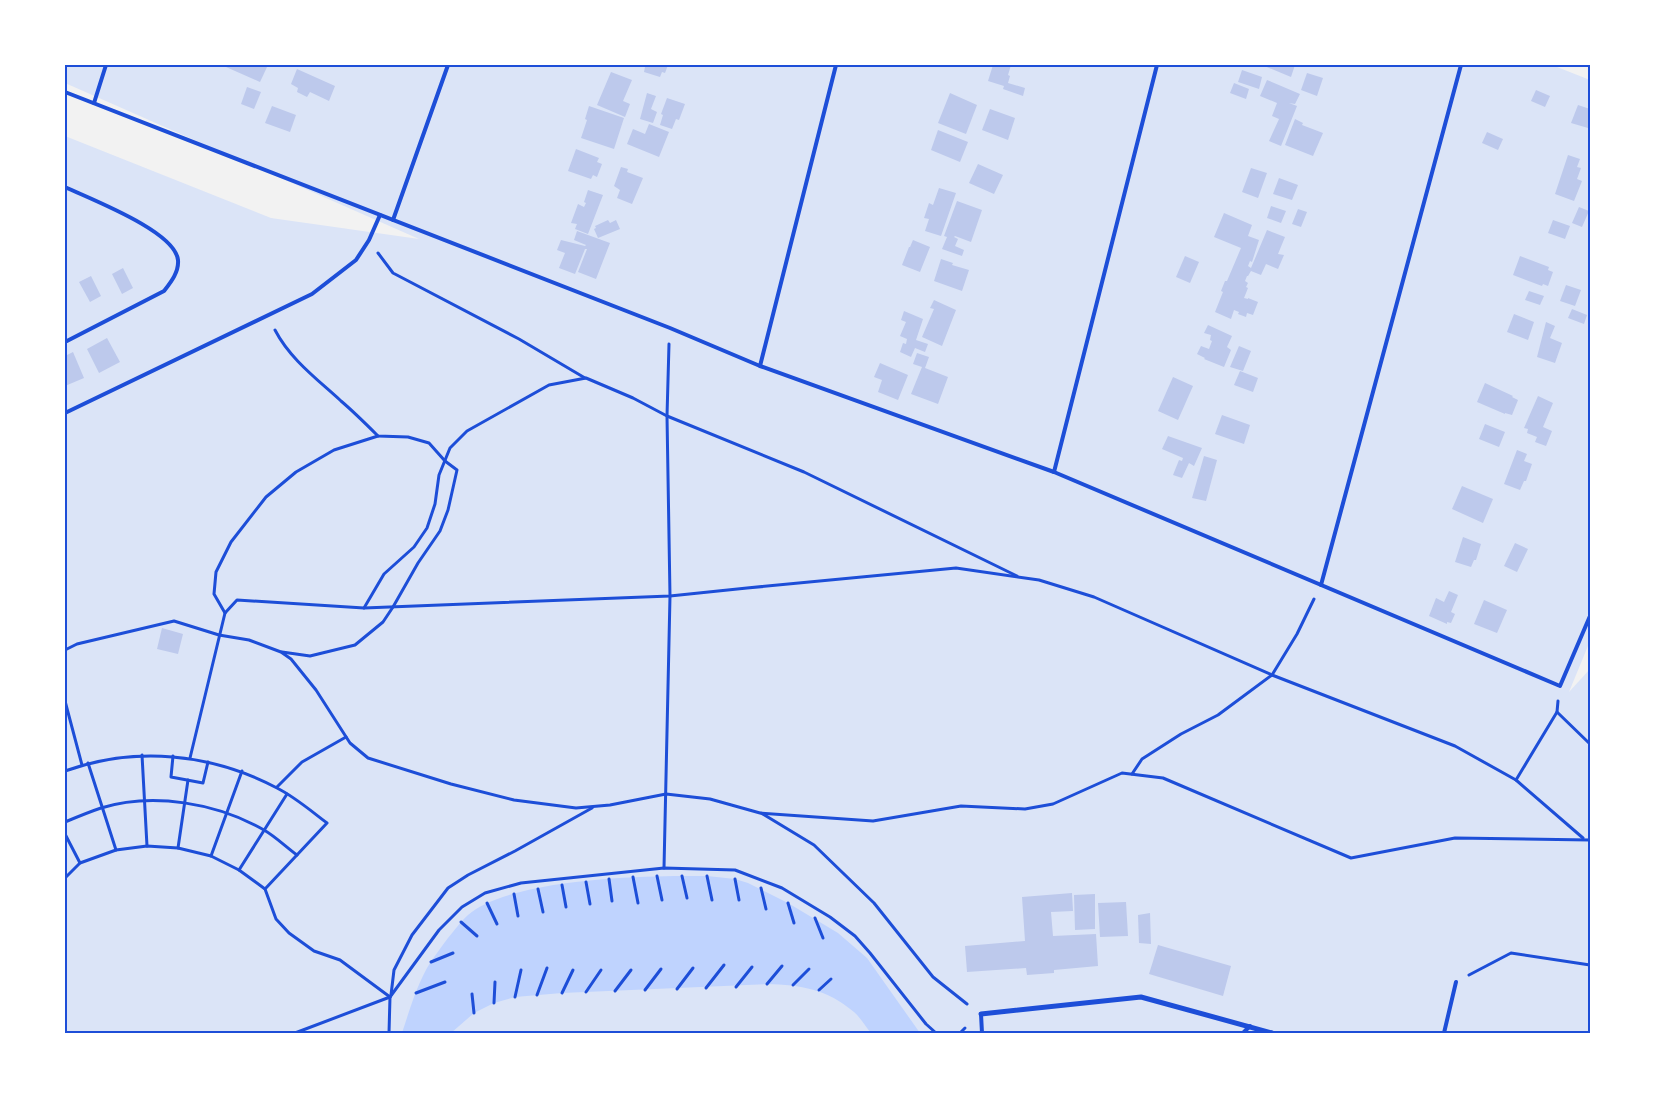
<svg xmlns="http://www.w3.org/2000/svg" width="1655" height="1098" font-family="'PT Sans Narrow',sans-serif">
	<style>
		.green { fill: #dbe4f7 }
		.water { fill: #bfd3fe }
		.building { fill: #bdc9ec }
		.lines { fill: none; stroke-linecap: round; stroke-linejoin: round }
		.path { stroke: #1d4ed8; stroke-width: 3 }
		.service { stroke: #1d4ed8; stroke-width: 4 }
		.minor { stroke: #1d4ed8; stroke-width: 5 }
		.neatline { fill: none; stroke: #1d4ed8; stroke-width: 2 }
	</style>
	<rect width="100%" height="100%" fill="#f2f2f2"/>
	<polygon class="green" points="65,65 1552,65 1590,80 1590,641 1569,692 1590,669 1590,1033 65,1033 65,136 271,218 419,239 65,83"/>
	<path class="water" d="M682,876H707L735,879L748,883L788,903L838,933L867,958L920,1033H871C865,1026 860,1017 854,1012C827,989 801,985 767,984L562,993L515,997L494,1003L474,1013L451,1033H402C410,1009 417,984 430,963C436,954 442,946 448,938C455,930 460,922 468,915C507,881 629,876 682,876Z"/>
	<g class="building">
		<polygon points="227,65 268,65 260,82 226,67"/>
		<polygon points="641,65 668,65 665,73 662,72 660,77 644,72 645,67"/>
		<polygon points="993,65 1011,65 1008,75 1010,76 1008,83 1025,88 1023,96 1003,89 1004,86 988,81"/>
		<polygon points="1262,65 1295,65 1291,77"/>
		<polygon points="297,69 335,86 329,101 310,92 307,97 297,92 298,88 291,84"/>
		<polygon points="1242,70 1262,77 1259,89 1238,82"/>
		<polygon points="611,72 632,80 623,101 630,104 625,117 597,105"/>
		<polygon points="1307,73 1323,78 1317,96 1301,90"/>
		<polygon points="1267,80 1300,94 1295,104 1289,103 1297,106 1281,146 1269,141 1279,119 1272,116 1277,103 1260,96"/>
		<polygon points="1234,83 1249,89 1246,99 1230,93"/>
		<polygon points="247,87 261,92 254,109 241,104"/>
		<polygon points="1536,90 1550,96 1545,107 1531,101"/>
		<polygon points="647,93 656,96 651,109 657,112 653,123 640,119"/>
		<polygon points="950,93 977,105 966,134 938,123"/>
		<polygon points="667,98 685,104 679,120 676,119 672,129 660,125 663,115 661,114"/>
		<polygon points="1578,105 1590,109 1590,122 1588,128 1571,123"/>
		<polygon points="272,106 296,115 290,132 265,123"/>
		<polygon points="589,106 624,118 614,149 581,138 587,120 585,119"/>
		<polygon points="990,109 1015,118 1008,140 982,130"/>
		<polygon points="1295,119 1303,123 1302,125 1323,133 1313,156 1285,145"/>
		<polygon points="649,124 669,132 659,157 627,144 633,129 645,134"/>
		<polygon points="938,130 968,142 960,162 931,150"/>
		<polygon points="1487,132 1503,139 1498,150 1482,143"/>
		<polygon points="576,149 599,158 597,162 602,164 597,177 593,175 591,179 568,171"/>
		<polygon points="1568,155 1580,159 1577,167 1581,168 1577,179 1582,181 1574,201 1555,194"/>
		<polygon points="978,164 1003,175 994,194 969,183"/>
		<polygon points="621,167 628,169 627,172 643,178 632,204 617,198 620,190 614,186"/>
		<polygon points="1251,168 1267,173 1258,198 1242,192"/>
		<polygon points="1279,178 1298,185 1292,200 1273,194"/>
		<polygon points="939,188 956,193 941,236 925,231 929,219 924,218 929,203 933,205"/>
		<polygon points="588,190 603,195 588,234 575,229 577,224 571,223 578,204 584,207 586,203 584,202"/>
		<polygon points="957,201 982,210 971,242 955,236 954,237 958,239 955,246 964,250 962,256 942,249 947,237 944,236"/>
		<polygon points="1271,206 1286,211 1281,223 1267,218"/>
		<polygon points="1579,207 1589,211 1582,227 1572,223"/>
		<polygon points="1298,209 1307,212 1301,227 1292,224"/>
		<polygon points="1224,213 1252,225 1248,236 1259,240 1252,262 1250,261 1248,266 1251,268 1267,230 1285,237 1278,254 1284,255 1278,269 1266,264 1261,275 1251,271 1248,276 1247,276 1245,281 1248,283 1246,287 1248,288 1244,298 1248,299 1248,298 1258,302 1253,315 1247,313 1246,317 1238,314 1239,312 1234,310 1231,319 1215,312 1223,292 1221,291 1225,281 1227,281 1241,248 1214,237"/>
		<polygon points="608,220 610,223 616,220 620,229 598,238 594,229 596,228 595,226"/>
		<polygon points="1553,220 1570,226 1565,239 1548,233"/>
		<polygon points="577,231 610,243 596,279 578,272 587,249 585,249 575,274 559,268 565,253 557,250 561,240 585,246 586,245 574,240"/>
		<polygon points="913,240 930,247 920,272 902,265 909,247 910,247"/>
		<polygon points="1185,256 1199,262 1190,283 1176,277"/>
		<polygon points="1520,256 1549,267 1548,270 1553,272 1548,286 1543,284 1542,286 1513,275"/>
		<polygon points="941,259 953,263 952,265 969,270 962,291 934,281"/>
		<polygon points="123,268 133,288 122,294 112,274"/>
		<polygon points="91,276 101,296 90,302 79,282"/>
		<polygon points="1566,285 1581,290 1575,306 1560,301"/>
		<polygon points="1529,291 1544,296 1540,305 1525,300"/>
		<polygon points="934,300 956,310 942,346 922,337 934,309 930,308"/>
		<polygon points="1572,309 1587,315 1584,324 1568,318"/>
		<polygon points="904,311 923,319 916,340 928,344 925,352 915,348 911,357 900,352 903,343 906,344 907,339 900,336 906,322 901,320"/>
		<polygon points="1514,314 1534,322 1528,340 1507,332"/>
		<polygon points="1546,322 1555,326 1550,338 1562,343 1555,363 1537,357"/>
		<polygon points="1208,325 1232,336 1227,347 1231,350 1224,367 1204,359 1205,358 1197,354 1201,346 1209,349 1212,341 1210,340 1211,335 1204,333"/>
		<polygon points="107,338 120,362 99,373 87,349"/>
		<polygon points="1239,346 1251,351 1243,371 1230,367"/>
		<polygon points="73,352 84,378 65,386 65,356"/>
		<polygon points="917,353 929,357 925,368 948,377 938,404 911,394 922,367 913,364"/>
		<polygon points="880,363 908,375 898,400 878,392 882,380 874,377"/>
		<polygon points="1240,371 1258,378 1253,392 1234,385"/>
		<polygon points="1173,377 1193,386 1178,420 1158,411"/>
		<polygon points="1485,383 1513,396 1512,397 1518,400 1512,415 1505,413 1505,414 1477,402"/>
		<polygon points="1538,396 1553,403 1543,427 1552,431 1546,446 1535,442 1537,437 1527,433 1528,429 1524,428"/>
		<polygon points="1222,415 1250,425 1244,444 1215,434"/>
		<polygon points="1485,424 1505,432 1499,447 1479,439"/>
		<polygon points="1168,436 1202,448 1194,466 1189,463 1182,478 1173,475 1179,460 1182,461 1183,458 1162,449"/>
		<polygon points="1517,450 1527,454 1524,461 1532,464 1526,481 1524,481 1520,490 1504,484"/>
		<polygon points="1204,456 1217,460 1206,501 1192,498"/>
		<polygon points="1462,486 1493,499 1483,523 1452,509"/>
		<polygon points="1463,537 1481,544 1476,560 1474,560 1471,567 1455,562"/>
		<polygon points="1515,543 1528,549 1517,572 1504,566"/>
		<polygon points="1449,591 1458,595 1451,612 1455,614 1451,623 1447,622 1447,624 1429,616 1436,598 1444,602"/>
		<polygon points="1484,600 1507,610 1497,633 1474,624"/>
		<polygon points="162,628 183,634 178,654 157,649"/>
		<polygon points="1072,893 1073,911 1051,912 1053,936 1096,934 1098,966 1054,970 1054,973 1027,975 1026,968 967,972 965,946 1025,941 1022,897"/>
		<polygon points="1095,894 1095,929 1075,930 1074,895"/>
		<polygon points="1126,902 1128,936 1100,937 1098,903"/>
		<polygon points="1150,913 1151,944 1139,943 1138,915"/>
		<polygon points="1158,945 1231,966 1223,996 1149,974"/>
	</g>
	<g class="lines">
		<g class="path">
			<polyline points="378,253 393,273 519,339 585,378"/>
			<path d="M275,330C290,359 317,379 341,401C354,412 366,424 378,436L408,437L429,443L445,461L457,470L448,510L440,531L418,563L393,607L383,622L355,645L310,656L282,652"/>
			<polyline points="364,608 384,574 414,547 427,528 435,504 439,475 450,448 467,431 549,385 586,378 633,398 667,416 804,472 1017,576"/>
			<polyline points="225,613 214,594 216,572 231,542 266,497 296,472 334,450 378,436"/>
			<polyline points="65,650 77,644 174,621 219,635 249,640 281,652 291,659 316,690 350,743 368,758 451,784 514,800 576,808 610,805 666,794 710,799 760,813 873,821 961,806 1025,809 1053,804 1122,773 1163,778 1351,858 1455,838 1590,840"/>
			<polyline points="65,701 82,765"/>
			<polyline points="1558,701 1557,712 1590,744"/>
			<polyline points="142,755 147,846"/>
			<polyline points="173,756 171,777 203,783 208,762"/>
			<polyline points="190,758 225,613 237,600 364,608 670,596 747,588 956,568 1039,580 1094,597 1272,675 1455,746 1516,780 1583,838"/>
			<polyline points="88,763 116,850"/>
			<path d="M65,771C135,746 211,753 277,788C295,797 311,811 327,823L265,889"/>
			<polyline points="1132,774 1142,759 1181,734 1218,715 1272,675 1297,634 1314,599"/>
			<polyline points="1516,780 1557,712"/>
			<polyline points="277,787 302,762 346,737"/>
			<polyline points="761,813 814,845 874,903 933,977 967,1004"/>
			<path d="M65,822C77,817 89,812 101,808C153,792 217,803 264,830C276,837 286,847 297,855"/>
			<polyline points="65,834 80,863"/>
			<polyline points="178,848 188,780"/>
			<polyline points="211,856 242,771"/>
			<polyline points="664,868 670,596 667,416 669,344"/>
			<polyline points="239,870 287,794"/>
			<polyline points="657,876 662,900"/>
			<polyline points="682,876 687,898"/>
			<polyline points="707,876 712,900"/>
			<polyline points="633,877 638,903"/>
			<polyline points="65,878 80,863 116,850 147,846 178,848 211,856 239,870 265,889 276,919 289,933 314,951 340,960 390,997"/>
			<polyline points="609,879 612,901"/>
			<polyline points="735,879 739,900"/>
			<polyline points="586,882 590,904"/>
			<polyline points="562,885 566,907"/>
			<polyline points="761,888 766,909"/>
			<polyline points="538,889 543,912"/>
			<polyline points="514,894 518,916"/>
			<polyline points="487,903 497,924"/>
			<polyline points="788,903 794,923"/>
			<polyline points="815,918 823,938"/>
			<polyline points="461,922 477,936"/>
			<polyline points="431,962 453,953"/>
			<polyline points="1469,975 1511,953 1590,965"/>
			<polyline points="767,984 782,966"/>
			<polyline points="793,985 809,969"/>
			<polyline points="736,987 752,967"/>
			<polyline points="706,988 724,965"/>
			<polyline points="677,989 693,968"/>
			<polyline points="645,990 661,969"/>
			<polyline points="819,990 831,979"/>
			<polyline points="615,991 631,970"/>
			<polyline points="586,992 601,970"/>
			<polyline points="416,993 445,982"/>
			<polyline points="562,993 573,970"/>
			<polyline points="472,994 474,1013"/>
			<polyline points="391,995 394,970 412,935 448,888 468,875 515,851 592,808"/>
			<polyline points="537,995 547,968"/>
			<polyline points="515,997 521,970"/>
			<polyline points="494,1003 495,982"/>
			<polyline points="295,1033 390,997"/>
			<polyline points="389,1033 390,997 439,930 462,907 485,893 521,883 664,868 735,870 782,888 830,917 855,936 870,953 926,1024 936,1033"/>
			<polyline points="960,1033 965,1028"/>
		</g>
		<g class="service">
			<polyline points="65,92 670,328 760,366 1054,472 1560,686 1590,616"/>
			<polyline points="94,103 106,65"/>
			<path d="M65,187C90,199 175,231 178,260C179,272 171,282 164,291L65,342"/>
			<polyline points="393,220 448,65"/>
			<polyline points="760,366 836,65"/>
			<polyline points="65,413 312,294 356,260 369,240 380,215"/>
			<polyline points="1054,472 1157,65"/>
			<polyline points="1321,585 1461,65"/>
			<polyline points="981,1014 982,1033"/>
			<polyline points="1243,1033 1250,1026"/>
			<polyline points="1444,1033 1456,982"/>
		</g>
		<polyline class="minor" points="981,1014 1141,997 1272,1033"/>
	</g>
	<rect width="1655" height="1098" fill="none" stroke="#ffffff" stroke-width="132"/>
	<rect x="66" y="66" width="1523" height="966" class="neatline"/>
</svg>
